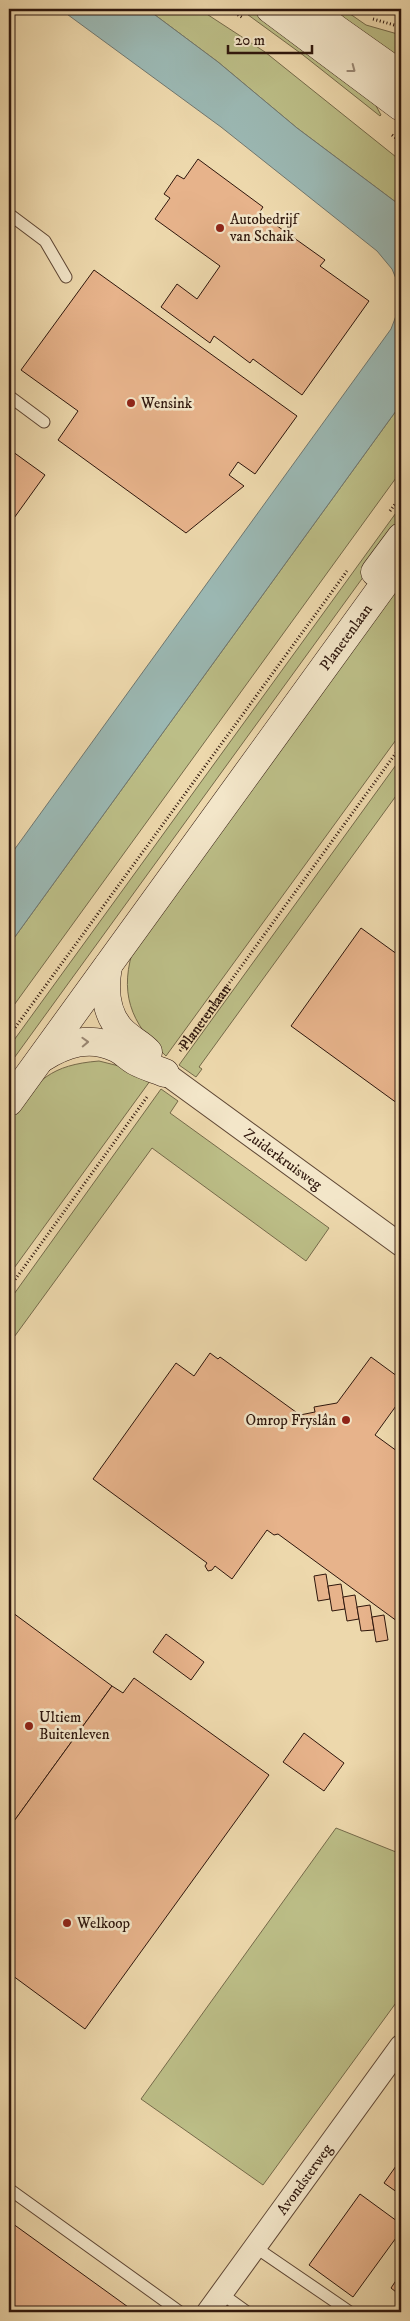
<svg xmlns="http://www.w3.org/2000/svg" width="410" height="2321" font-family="'IM FELL DW Pica',serif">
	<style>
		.green { fill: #bcbe87; stroke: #756a4a }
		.water { fill: #9bb8b3; stroke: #6f7770 }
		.building { fill: #e7b38b; stroke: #2e160c }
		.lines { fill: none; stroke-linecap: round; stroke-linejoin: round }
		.lane-casing { stroke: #5e4634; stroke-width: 13 }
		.street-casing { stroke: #5e4634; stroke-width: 24 }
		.secondary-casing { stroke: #2e160c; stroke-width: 29 }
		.path { stroke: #2e160c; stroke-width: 3; stroke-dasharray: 1 2.5; stroke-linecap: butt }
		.lane { stroke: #f3e6c9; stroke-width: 11 }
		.street { stroke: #f3e6c9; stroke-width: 22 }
		.secondary { stroke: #f3e6c9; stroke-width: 28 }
		.oneway { stroke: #9a8874 }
		.poi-dot { fill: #8f2418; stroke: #f3e6c9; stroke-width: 2 }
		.labels { text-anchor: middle; stroke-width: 5; stroke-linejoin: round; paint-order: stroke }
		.poi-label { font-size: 15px; fill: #2e160c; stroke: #f3e6c9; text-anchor: start }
		.street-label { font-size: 15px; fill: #2e160c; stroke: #f3e6c9 }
	</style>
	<rect width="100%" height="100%" fill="#edd8ac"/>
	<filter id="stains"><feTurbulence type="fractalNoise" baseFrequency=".004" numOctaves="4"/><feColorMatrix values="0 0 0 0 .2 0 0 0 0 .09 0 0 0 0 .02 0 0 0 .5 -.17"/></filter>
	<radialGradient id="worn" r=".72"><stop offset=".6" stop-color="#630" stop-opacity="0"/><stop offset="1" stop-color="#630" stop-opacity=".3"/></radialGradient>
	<g class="green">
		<polygon points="147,9 199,9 265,52 401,161 401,206 297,128 218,62"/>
		<polygon points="240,9 256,9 261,12 375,104 381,115 380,116 303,55"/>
		<polygon points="328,9 343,9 366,25 401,35 401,64"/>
		<polygon points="401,404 401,471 9,1012 9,945"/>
		<polygon points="401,506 401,525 9,1065 9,1047"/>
		<path d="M401,575V733L166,1056C130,1023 118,992 135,944Z"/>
		<polygon points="401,758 401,789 199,1067 202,1069 196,1077 179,1065"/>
		<path d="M99,1061L127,1068L150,1081L9,1275V1115C39,1080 50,1065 99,1061Z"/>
		<polygon points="161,1089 178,1101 170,1113 329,1228 306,1261 152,1148 9,1344 9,1301"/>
		<polygon points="336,1828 401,1854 401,1996 263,2185 141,2099"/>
	</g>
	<polygon class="water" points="60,9 147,9 218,62 297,128 401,206 401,404 9,945 9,857 391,329 399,308 397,281 392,269 377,251 221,127"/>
	<g class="building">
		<polygon points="198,159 263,207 259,213 325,260 320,266 369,301 302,395 253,359 250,363 214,336 210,343 161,307 177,284 197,299 220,266 155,219 170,198 164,194 177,175 184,179"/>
		<polygon points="94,270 297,416 255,474 238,462 229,475 244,486 186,533 58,440 78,411 21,370"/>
		<polygon points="9,449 45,475 9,525"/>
		<polygon points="361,928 401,957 401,1106 291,1026"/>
		<polygon points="210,1353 218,1359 220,1357 300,1415 315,1412 314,1407 337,1403 371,1357 401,1379 401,1399 375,1435 401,1454 401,1624 278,1534 274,1535 267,1530 232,1579 215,1566 212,1570 208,1571 205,1566 207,1563 93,1479 176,1363 194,1376"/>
		<polygon points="326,1574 330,1599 318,1601 314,1576"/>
		<polygon points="341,1584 345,1609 332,1611 328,1586"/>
		<polygon points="355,1595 359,1619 347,1621 343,1597"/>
		<polygon points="370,1605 374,1630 361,1631 357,1607"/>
		<polygon points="9,1610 112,1686 9,1828"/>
		<polygon points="384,1615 388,1640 376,1642 372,1617"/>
		<polygon points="166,1634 204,1662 191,1680 153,1652"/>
		<polygon points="134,1678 269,1775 85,2029 9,1973 9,1828 112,1686 123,1693"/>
		<polygon points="304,1733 344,1763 324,1791 283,1762"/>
		<polygon points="401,2159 401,2195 384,2183"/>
		<polygon points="360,2194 401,2224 401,2231 353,2297 309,2265"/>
		<polygon points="9,2221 135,2312 9,2312"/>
		<polygon points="401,2273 401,2296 391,2288"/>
	</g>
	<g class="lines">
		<g class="lane-casing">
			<g id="lane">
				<polyline points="9,214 45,241 66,277"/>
				<polyline points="9,396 44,422"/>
				<polyline points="9,2189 180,2312"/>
				<polyline points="255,2247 350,2312"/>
				<polyline points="222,2294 247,2312"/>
			</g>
		</g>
		<g class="street-casing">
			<g id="street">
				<path id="s2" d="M165,1073L401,1245"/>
				<path id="s3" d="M208,2312L401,2046"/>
			</g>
		</g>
		<g class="secondary-casing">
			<g id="secondary">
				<polyline points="270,9 401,107"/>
				<polyline points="311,9 336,29 401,75"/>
				<polyline points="375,572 401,537"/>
				<path d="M108,966C104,989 105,1015 123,1032C131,1040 141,1044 148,1052"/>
				<path d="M42,1058C65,1044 89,1035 116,1048C123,1051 128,1057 135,1061C144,1066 155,1069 165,1073"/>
				<path id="s4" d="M9,1102L401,561"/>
			</g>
		</g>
		<g class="path">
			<polyline points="229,9 243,18"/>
			<polyline points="373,19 401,27"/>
			<polyline points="392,135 401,142"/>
			<polyline points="390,511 401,496"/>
			<polyline points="9,1036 347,571"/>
			<path id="s1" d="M180,1051L401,746"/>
			<polyline points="9,1288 147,1097"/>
		</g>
		<use href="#lane" class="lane"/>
		<use href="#street" class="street"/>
		<use href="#secondary" class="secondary"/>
	</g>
	<defs><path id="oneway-chevron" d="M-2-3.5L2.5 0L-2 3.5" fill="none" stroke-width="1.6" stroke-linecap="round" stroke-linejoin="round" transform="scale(1.25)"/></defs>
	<g class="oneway">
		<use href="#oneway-chevron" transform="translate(352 69) rotate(37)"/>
		<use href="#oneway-chevron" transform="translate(85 1042) rotate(-2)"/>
	</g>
	<g class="poi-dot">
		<circle cx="220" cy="228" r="5"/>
		<circle cx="131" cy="403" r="5"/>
		<circle cx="346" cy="1420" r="5"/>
		<circle cx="29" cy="1726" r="5"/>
		<circle cx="67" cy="1923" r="5"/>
	</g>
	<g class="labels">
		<g class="poi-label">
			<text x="230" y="224">Autobedrijf<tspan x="230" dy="17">van Schaik</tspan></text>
			<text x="141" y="408">Wensink</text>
			<text x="336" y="1425" text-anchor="end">Omrop Fryslân</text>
			<text x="39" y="1722">Ultiem<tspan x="39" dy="17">Buitenleven</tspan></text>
			<text x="77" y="1928">Welkoop</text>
		</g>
		<g class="street-label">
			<text dy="5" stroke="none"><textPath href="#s4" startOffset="574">Planetenlaan</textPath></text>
			<text dy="5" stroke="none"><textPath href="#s1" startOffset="42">Planetenlaan</textPath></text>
			<text dy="5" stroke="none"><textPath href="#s2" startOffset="146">Zuiderkruisweg</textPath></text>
			<text dy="5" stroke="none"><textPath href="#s3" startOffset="164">Avondsterweg</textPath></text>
		</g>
	</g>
	<rect width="410" height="2321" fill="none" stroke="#edd8ac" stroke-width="30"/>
	<rect x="10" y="10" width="390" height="2301" fill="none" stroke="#2e160c" stroke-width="2.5"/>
	<rect x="15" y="15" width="380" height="2291" fill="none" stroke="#2e160c"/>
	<path d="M228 45v8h84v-8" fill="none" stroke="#2e160c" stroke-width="2.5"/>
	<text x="235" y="45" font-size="15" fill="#2e160c" stroke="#f3e6c9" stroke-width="4" paint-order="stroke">20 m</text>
	<rect width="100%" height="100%" filter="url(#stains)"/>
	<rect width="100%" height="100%" fill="url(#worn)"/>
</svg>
